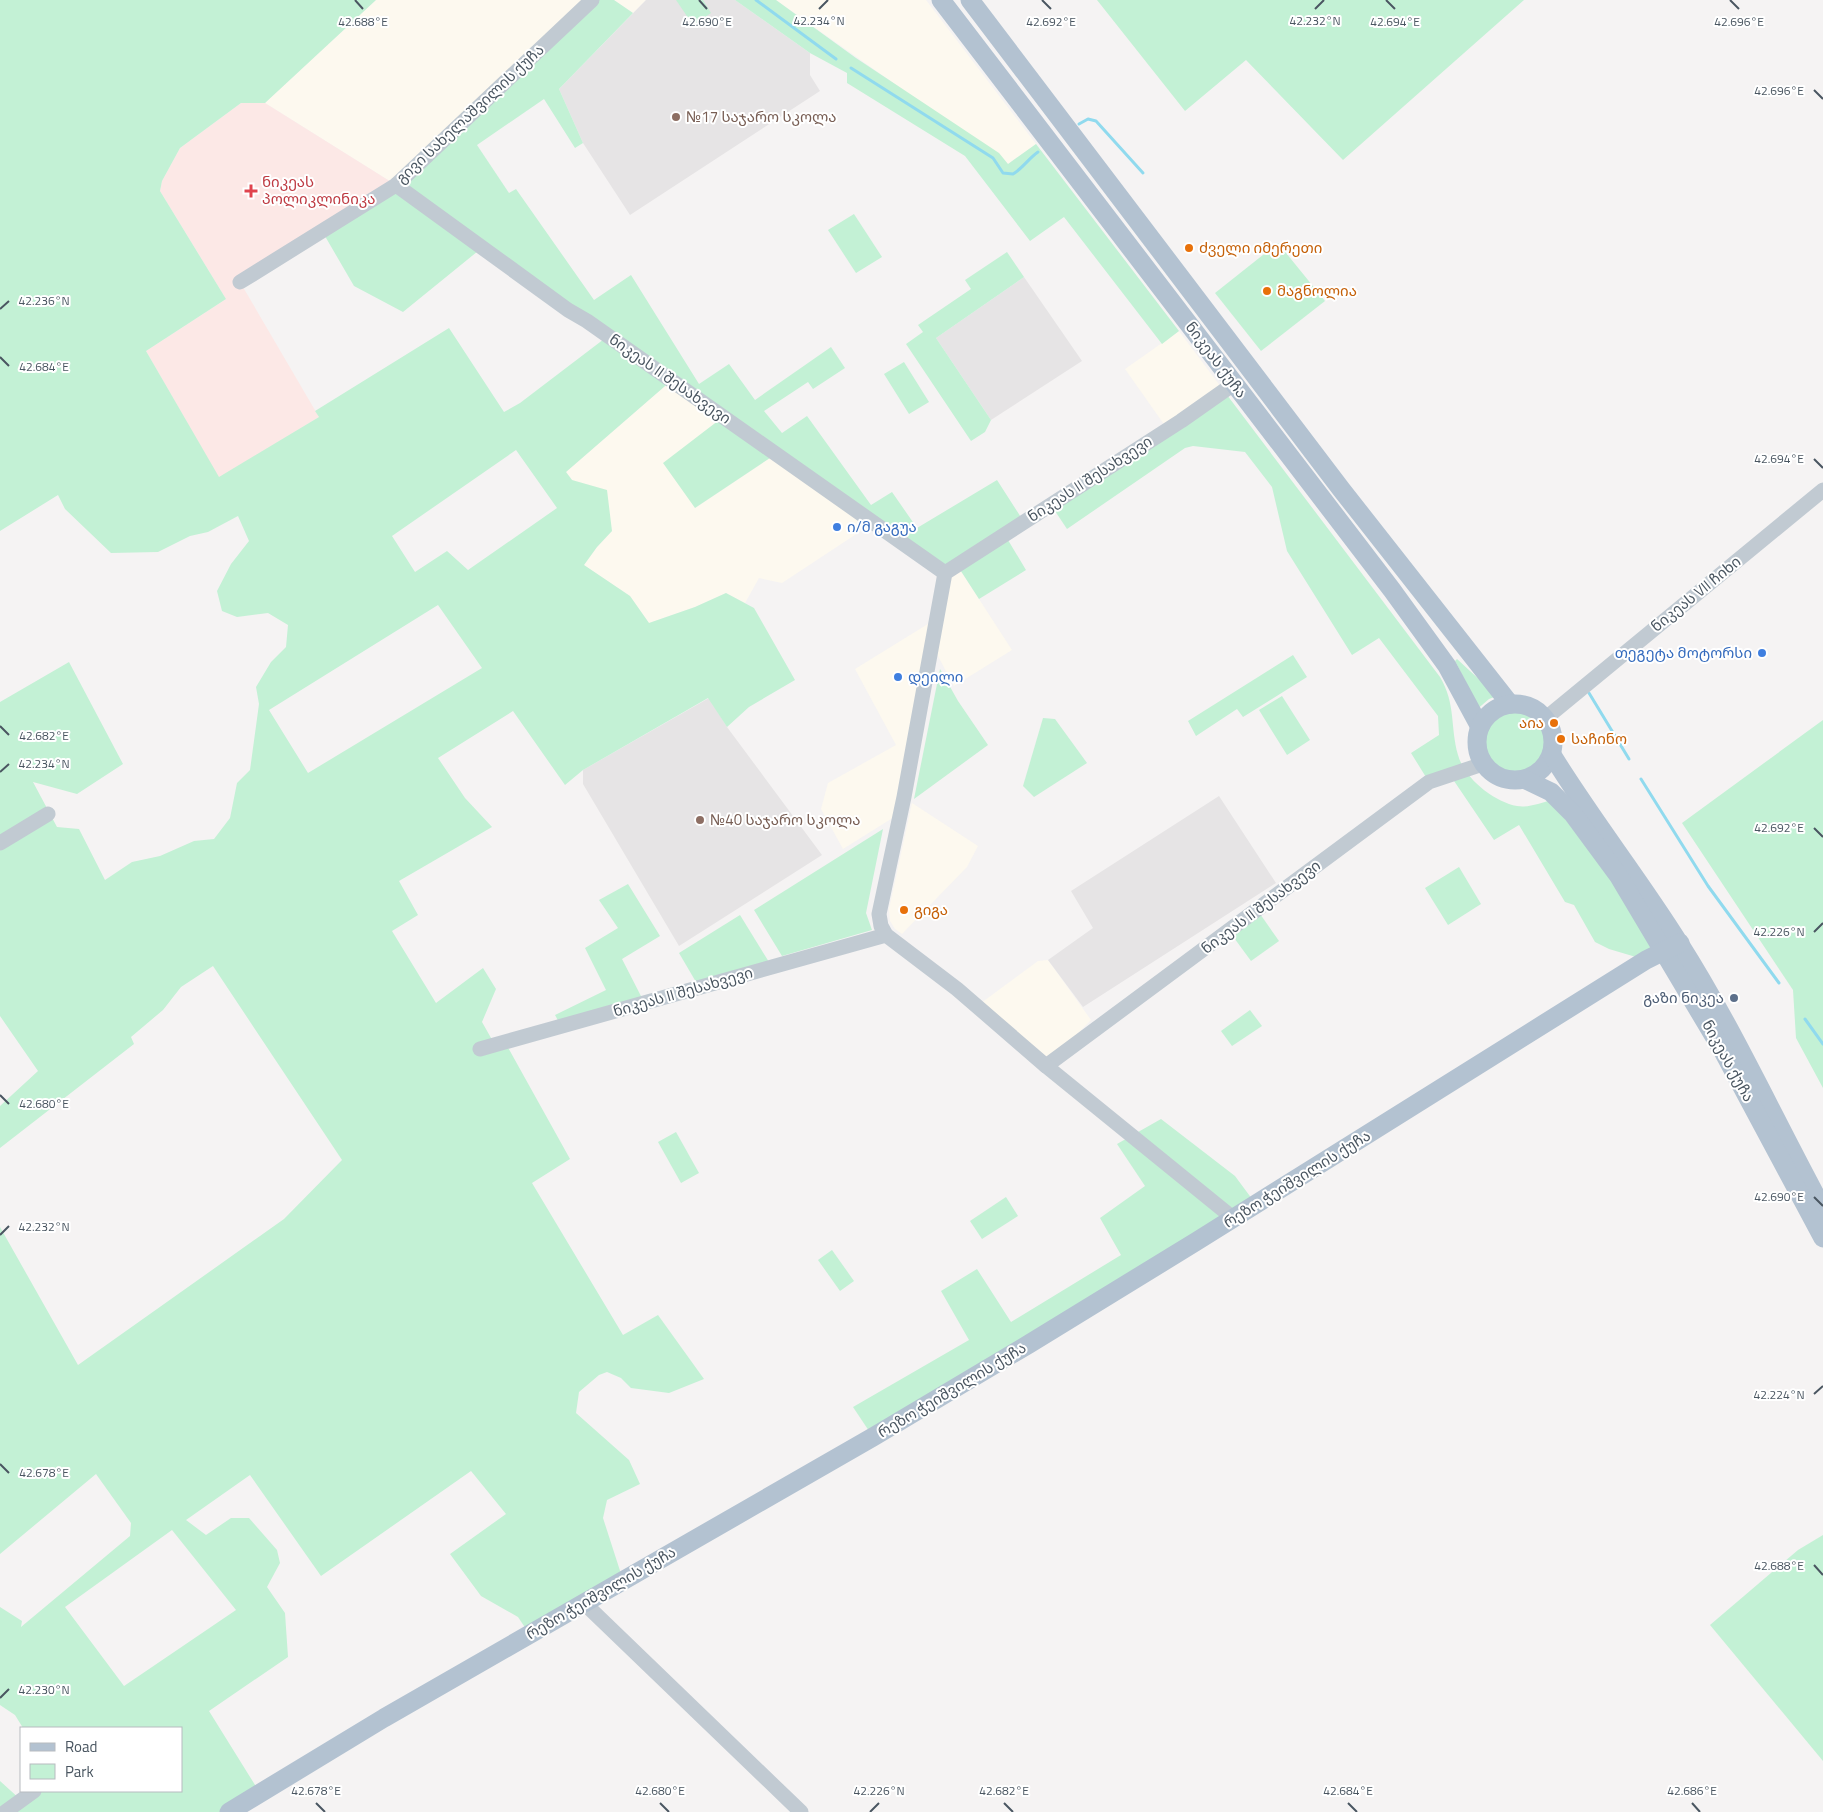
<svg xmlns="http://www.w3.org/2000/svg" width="1823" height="1812" font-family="'Titillium Web','Noto Sans Georgian',sans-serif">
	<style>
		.commercial { fill: #fdf9ef }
		.education { fill: #e6e4e5 }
		.medical { fill: #fce8e6 }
		.green { fill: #c3f1d5; fill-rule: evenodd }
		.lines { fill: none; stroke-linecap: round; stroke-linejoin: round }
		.stream { stroke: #90daee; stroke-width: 3 }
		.minor { stroke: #c1cad2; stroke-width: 15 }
		.major { stroke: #b3c2d1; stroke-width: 19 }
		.ticks { fill: none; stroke: #4a5661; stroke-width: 2 }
		.education-dot { fill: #8d6e63; stroke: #fff; stroke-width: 2 }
		.health-dot { fill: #e0444e; stroke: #fff; stroke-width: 2 }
		.food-dot { fill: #e8710a; stroke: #fff; stroke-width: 2 }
		.shop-dot { fill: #3f7fe0; stroke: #fff; stroke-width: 2 }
		.service-dot { fill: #5c6f8a; stroke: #fff; stroke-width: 2 }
		.labels { text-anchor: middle; stroke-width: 4; stroke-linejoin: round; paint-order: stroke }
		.street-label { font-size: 15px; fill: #4a5661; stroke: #fff }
		.education-label { font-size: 15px; fill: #785e54; stroke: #fff; text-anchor: start }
		.health-label { font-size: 15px; fill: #be3a42; stroke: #fff; text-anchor: start }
		.food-label { font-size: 15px; fill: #c56008; stroke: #fff; text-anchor: start }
		.shop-label { font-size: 15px; fill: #366cbe; stroke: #fff; text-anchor: start }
		.service-label { font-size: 15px; fill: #4e5e75; stroke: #fff; text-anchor: end }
		.ticks-label { font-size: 12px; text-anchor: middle; fill: #4a5661; stroke: #fff; stroke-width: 4; stroke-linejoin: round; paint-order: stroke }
	</style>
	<rect width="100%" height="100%" fill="#f5f3f3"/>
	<g class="commercial">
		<polygon points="376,0 592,0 396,185 265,103"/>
		<polygon points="614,0 646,0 633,13"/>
		<polygon points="776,0 926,0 1036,144 1008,164"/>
		<polygon points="1179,331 1224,391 1168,430 1125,369"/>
		<polygon points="672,380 723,417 695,508 776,454 873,523 782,583 759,578 745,603 726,593 695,607 649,623 630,596 584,565 597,547 612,531 566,472"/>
		<polygon points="957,565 1012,650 954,686 932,645 899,814 843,849 821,809 828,783 896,745 855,669 936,619 945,573"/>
		<polygon points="912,803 978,846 967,867 902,934 895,929 890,921 889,909"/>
		<polygon points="1048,960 1091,1020 1046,1066 977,1006 1038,961"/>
	</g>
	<g class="education">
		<polygon points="646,0 735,0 810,53 810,75 820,91 630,215 583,143 559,89"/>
		<polygon points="1024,277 1082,361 991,420 936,338"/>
		<polygon points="709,698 727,727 822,855 679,946 583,784 583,770"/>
		<polygon points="1219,796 1276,883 1083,1007 1048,960 1093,928 1071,891"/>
	</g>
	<polygon class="medical" points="241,103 265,103 396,185 240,282 319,417 219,478 146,351 226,299 160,191 162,181 180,148"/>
	<g class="green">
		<path d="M0,0H376L265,103H241L180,148L162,181L160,191L226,299L146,351L219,477L319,417L315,411L449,328L504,412L520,403L608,336L483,247L403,312L354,286L322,231L396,185L592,0H614L633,13L559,89L583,143L575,148L544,99L477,145L509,193L516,189L594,300L631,275L699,384L729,364L755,400L831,347L845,368L813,389L808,382L764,411L782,433L807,416L871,505L892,492L917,528L997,480L1024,522L1005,535L1026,570L979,599L957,565L945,573L776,454L695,508L663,463L723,417L672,380L566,472L572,480L607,490L612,531L597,547L584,565L630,596L649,623L695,607L726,593L754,608L795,680L749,707L727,727L708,698L583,770L565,785L513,711L438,758L465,798L492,827L399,881L418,915L392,931L436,1003L483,968L496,989L482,1022L495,1045L505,1042L570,1159L532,1183L623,1335L658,1315L704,1379L669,1393L631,1388L621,1378L607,1372L599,1375L579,1392L576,1413L629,1460L640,1484L607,1500L603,1518L623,1580L530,1635L518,1617L481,1596L450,1554L506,1514L471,1471L321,1576L250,1475L186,1520L206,1535L231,1518H249L277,1550L280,1563L267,1587L285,1613L288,1657L209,1711L260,1793L229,1812H0V1781L21,1800L34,1791H181V1728H23L15,1715L0,1705V1607L22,1621L21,1627L130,1536L131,1523L96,1474L0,1554V1227L78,1365L284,1219L342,1160L213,966L181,987L163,1010L131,1037L134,1044L0,1148V1106L38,1071L0,1016V702L69,662L123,764L77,794L33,782L57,827L79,829L105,880L132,862L160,856L194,841L214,839L230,818L237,783L250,770L259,704L256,687L271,662L286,647L288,625L268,613L237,617L222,611L217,591L231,564L249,541L238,516L208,532L190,536L158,552L111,553L65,509L58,495L0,531ZM516,450L557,508L468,570L447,551L415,572L392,536ZM438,605L482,668L308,773L269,710ZM172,1530L236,1610L124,1686L65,1607Z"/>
		<polygon points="676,0 703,0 711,13 693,25"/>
		<polygon points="735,0 776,0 856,58 999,153 1008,164 1036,144 1179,331 1162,344 1064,217 1030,241 965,156 847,83 847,73 810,53"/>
		<polygon points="1097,0 1524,0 1343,160 1246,60 1185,111"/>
		<polygon points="854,214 882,257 856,273 828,230"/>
		<polygon points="1278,243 1325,301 1261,351 1215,293"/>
		<polygon points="1007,252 1024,277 936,338 991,420 985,432 971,441 906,344 923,332 918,325 971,289 965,280"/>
		<polygon points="904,362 929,402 909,414 884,374"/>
		<path d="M1224,391L1440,677C1456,704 1450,726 1458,755C1464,778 1494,802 1517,806C1528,808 1541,803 1551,800L1664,950L1646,960L1609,949L1595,942L1574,905L1565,902L1519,825L1494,840L1450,775L1429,782L1411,753L1439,735L1438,716L1379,638L1352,655L1287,551L1272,487L1245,452L1193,446L1185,448L1067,529L1051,505Z"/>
		<polygon points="1293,655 1307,677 1243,717 1237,709 1196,736 1188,721"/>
		<polygon points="1457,659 1497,696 1489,699 1475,711 1466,682 1455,661"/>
		<polygon points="940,669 958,701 988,745 914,799"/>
		<polygon points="1282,696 1310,740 1287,755 1259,710"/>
		<circle cx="1515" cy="742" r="30"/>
		<polygon points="1043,718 1055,719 1087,763 1034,797 1023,786"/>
		<polygon points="1823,720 1823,1088 1796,1038 1793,990 1682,823"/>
		<polygon points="883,829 866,913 872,930 782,956 754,910"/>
		<polygon points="1459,867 1481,904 1448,925 1425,888"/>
		<polygon points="628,884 660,936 622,959 644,1002 561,1026 555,1015 606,990 585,948 618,928 599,900"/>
		<polygon points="1258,911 1279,941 1251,961 1229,931"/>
		<polygon points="740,915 769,962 696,982 679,953"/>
		<polygon points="1250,1010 1262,1026 1232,1046 1221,1031"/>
		<polygon points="1161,1119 1235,1176 1255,1203 873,1437 853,1407 969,1340 941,1291 977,1269 1011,1322 1121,1255 1100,1218 1145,1186 1117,1144"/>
		<polygon points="676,1132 699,1173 681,1183 658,1142"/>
		<polygon points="1006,1197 1018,1216 982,1239 970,1221"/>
		<polygon points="832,1250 854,1281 840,1291 818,1260"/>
		<polygon points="1823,1535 1823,1761 1710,1625 1798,1550"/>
	</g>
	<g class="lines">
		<g class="stream">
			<polyline points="756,0 836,59"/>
			<path d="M851,68L993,158L1003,173L1013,174C1023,168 1028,159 1038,152"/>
			<polyline points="1079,124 1088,119 1096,121 1143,173"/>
			<polyline points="1589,693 1629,759"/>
			<polyline points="1641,779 1708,886 1779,983"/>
			<polyline points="1805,1019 1823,1044"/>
		</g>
		<g class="minor">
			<polyline points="396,185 568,310 587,321 945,573"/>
			<polyline points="240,282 396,185 592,0"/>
			<polyline points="1546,718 1823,490"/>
			<polyline points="0,843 48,814"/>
			<polyline points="480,1049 886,935"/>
			<polyline points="1046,1066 1429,782 1483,764"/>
			<polyline points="1233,1218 1046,1066 957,989 886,935 881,926 879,914 904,797 945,573 1181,421 1235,383"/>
			<polyline points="584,1603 801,1812"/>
			<polyline points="5,1812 34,1791"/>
		</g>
		<g class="major">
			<polyline points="941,0 1392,590 1447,666 1480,727"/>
			<polyline points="970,0 1341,489 1510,704"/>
			<circle cx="1515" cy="742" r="38"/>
			<path d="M1552,755C1592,820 1639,879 1679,943C1733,1028 1775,1121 1823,1209"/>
			<polyline points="1526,780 1551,792 1573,814 1618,875 1724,1053 1823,1238"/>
			<polyline points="229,1812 384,1718 873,1437 1029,1344 1197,1241 1646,960 1680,943"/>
		</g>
	</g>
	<path class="ticks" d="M355,0L363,9M699,0L707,9M1042,0L1051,9M1386,0L1395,9M1730,0L1739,9M819,9L828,0M1315,9L1324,0M1814,90L1823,99M0,309L9,301M0,357L9,366M1814,459L1823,468M0,726L9,735M0,772L9,764M1814,828L1823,837M1814,932L1823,923M0,1095L9,1104M1814,1197L1823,1206M0,1235L9,1226M1814,1394L1823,1386M0,1464L9,1473M1814,1565L1823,1575M0,1698L9,1689M316,1803L325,1812M660,1803L669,1812M1004,1803L1013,1812M1348,1803L1357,1812M1692,1803L1700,1812M870,1812L879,1803"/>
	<g class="education-dot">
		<circle cx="676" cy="117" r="5"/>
		<circle cx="700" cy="820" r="5"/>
	</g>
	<path class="health-dot" d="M248.5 183.5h5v5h5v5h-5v5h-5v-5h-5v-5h5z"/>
	<g class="food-dot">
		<circle cx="1189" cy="248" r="5"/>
		<circle cx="1267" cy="291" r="5"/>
		<circle cx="1554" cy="723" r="5"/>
		<circle cx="1561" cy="739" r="5"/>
		<circle cx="904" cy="910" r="5"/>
	</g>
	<g class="shop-dot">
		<circle cx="837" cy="527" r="5"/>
		<circle cx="1762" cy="653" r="5"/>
		<circle cx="898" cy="677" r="5"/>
	</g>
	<circle class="service-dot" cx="1734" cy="998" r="5"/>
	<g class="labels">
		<g class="street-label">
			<text transform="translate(470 114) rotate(-43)" y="5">გივი სახელაშვილის ქუჩა</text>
			<text transform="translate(1216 360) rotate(53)" y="5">ნიკეას ქუჩა</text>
			<text transform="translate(670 379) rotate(35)" y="5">ნიკეას II შესახვევი</text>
			<text transform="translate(1090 479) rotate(-33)" y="5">ნიკეას II შესახვევი</text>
			<text transform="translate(1696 594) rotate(-39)" y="5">ნიკეას VII ჩიხი</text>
			<text transform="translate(1261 907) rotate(-37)" y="5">ნიკეას II შესახვევი</text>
			<text transform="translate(683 992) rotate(-16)" y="5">ნიკეას II შესახვევი</text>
			<text transform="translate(1728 1061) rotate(61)" y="5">ნიკეას ქუჩა</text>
			<text transform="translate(1297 1179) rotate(-32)" y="5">რეზო ჭეიშვილის ქუჩა</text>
			<text transform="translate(952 1390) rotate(-31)" y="5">რეზო ჭეიშვილის ქუჩა</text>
			<text transform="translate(601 1593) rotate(-30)" y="5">რეზო ჭეიშვილის ქუჩა</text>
		</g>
		<g class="education-label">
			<text x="686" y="122">№17 საჯარო სკოლა</text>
			<text x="710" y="825">№40 საჯარო სკოლა</text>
		</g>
		<g class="health-label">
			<text x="262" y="187">ნიკეას<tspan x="262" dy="17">პოლიკლინიკა</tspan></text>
		</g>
		<g class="food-label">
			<text x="1199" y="253">ძველი იმერეთი</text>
			<text x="1277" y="296">მაგნოლია</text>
			<text x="1544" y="728" text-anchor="end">აია</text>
			<text x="1571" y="744">საჩინო</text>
			<text x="914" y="915">გიგა</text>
		</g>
		<g class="shop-label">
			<text x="847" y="532">ი/მ გაგუა</text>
			<text x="1752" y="658" text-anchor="end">თეგეტა მოტორსი</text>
			<text x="908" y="682">დეილი</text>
		</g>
		<g class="service-label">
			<text x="1724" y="1003">გაზი ნიკეა</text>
		</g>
	</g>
	<g class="ticks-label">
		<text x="819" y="25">42.234°N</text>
		<text x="1315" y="25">42.232°N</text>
		<text x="707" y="26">42.690°E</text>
		<text x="363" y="26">42.688°E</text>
		<text x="1051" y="26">42.692°E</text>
		<text x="1395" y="26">42.694°E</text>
		<text x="1739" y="26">42.696°E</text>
		<text x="1779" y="95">42.696°E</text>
		<text x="44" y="305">42.236°N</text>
		<text x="44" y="371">42.684°E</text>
		<text x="1779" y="463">42.694°E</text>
		<text x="44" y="740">42.682°E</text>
		<text x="44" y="768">42.234°N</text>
		<text x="1779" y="832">42.692°E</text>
		<text x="1779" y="936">42.226°N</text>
		<text x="44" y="1108">42.680°E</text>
		<text x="1779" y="1201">42.690°E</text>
		<text x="44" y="1231">42.232°N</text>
		<text x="1779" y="1399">42.224°N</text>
		<text x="44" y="1477">42.678°E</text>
		<text x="1779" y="1570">42.688°E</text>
		<text x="44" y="1694">42.230°N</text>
		<text x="316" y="1795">42.678°E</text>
		<text x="660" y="1795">42.680°E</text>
		<text x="1004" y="1795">42.682°E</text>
		<text x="1348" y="1795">42.684°E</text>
		<text x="1692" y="1795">42.686°E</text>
		<text x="879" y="1795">42.226°N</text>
	</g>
	<rect x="20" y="1727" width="162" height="65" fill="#ffffff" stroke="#b7bbc0"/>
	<rect x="30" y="1743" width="25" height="8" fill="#b3c2d1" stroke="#b7bbc0"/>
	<text x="65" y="1752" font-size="15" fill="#4a5661">Road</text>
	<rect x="30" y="1764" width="25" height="15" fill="#c3f1d5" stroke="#b7bbc0"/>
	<text x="65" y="1777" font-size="15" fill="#4a5661">Park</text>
</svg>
